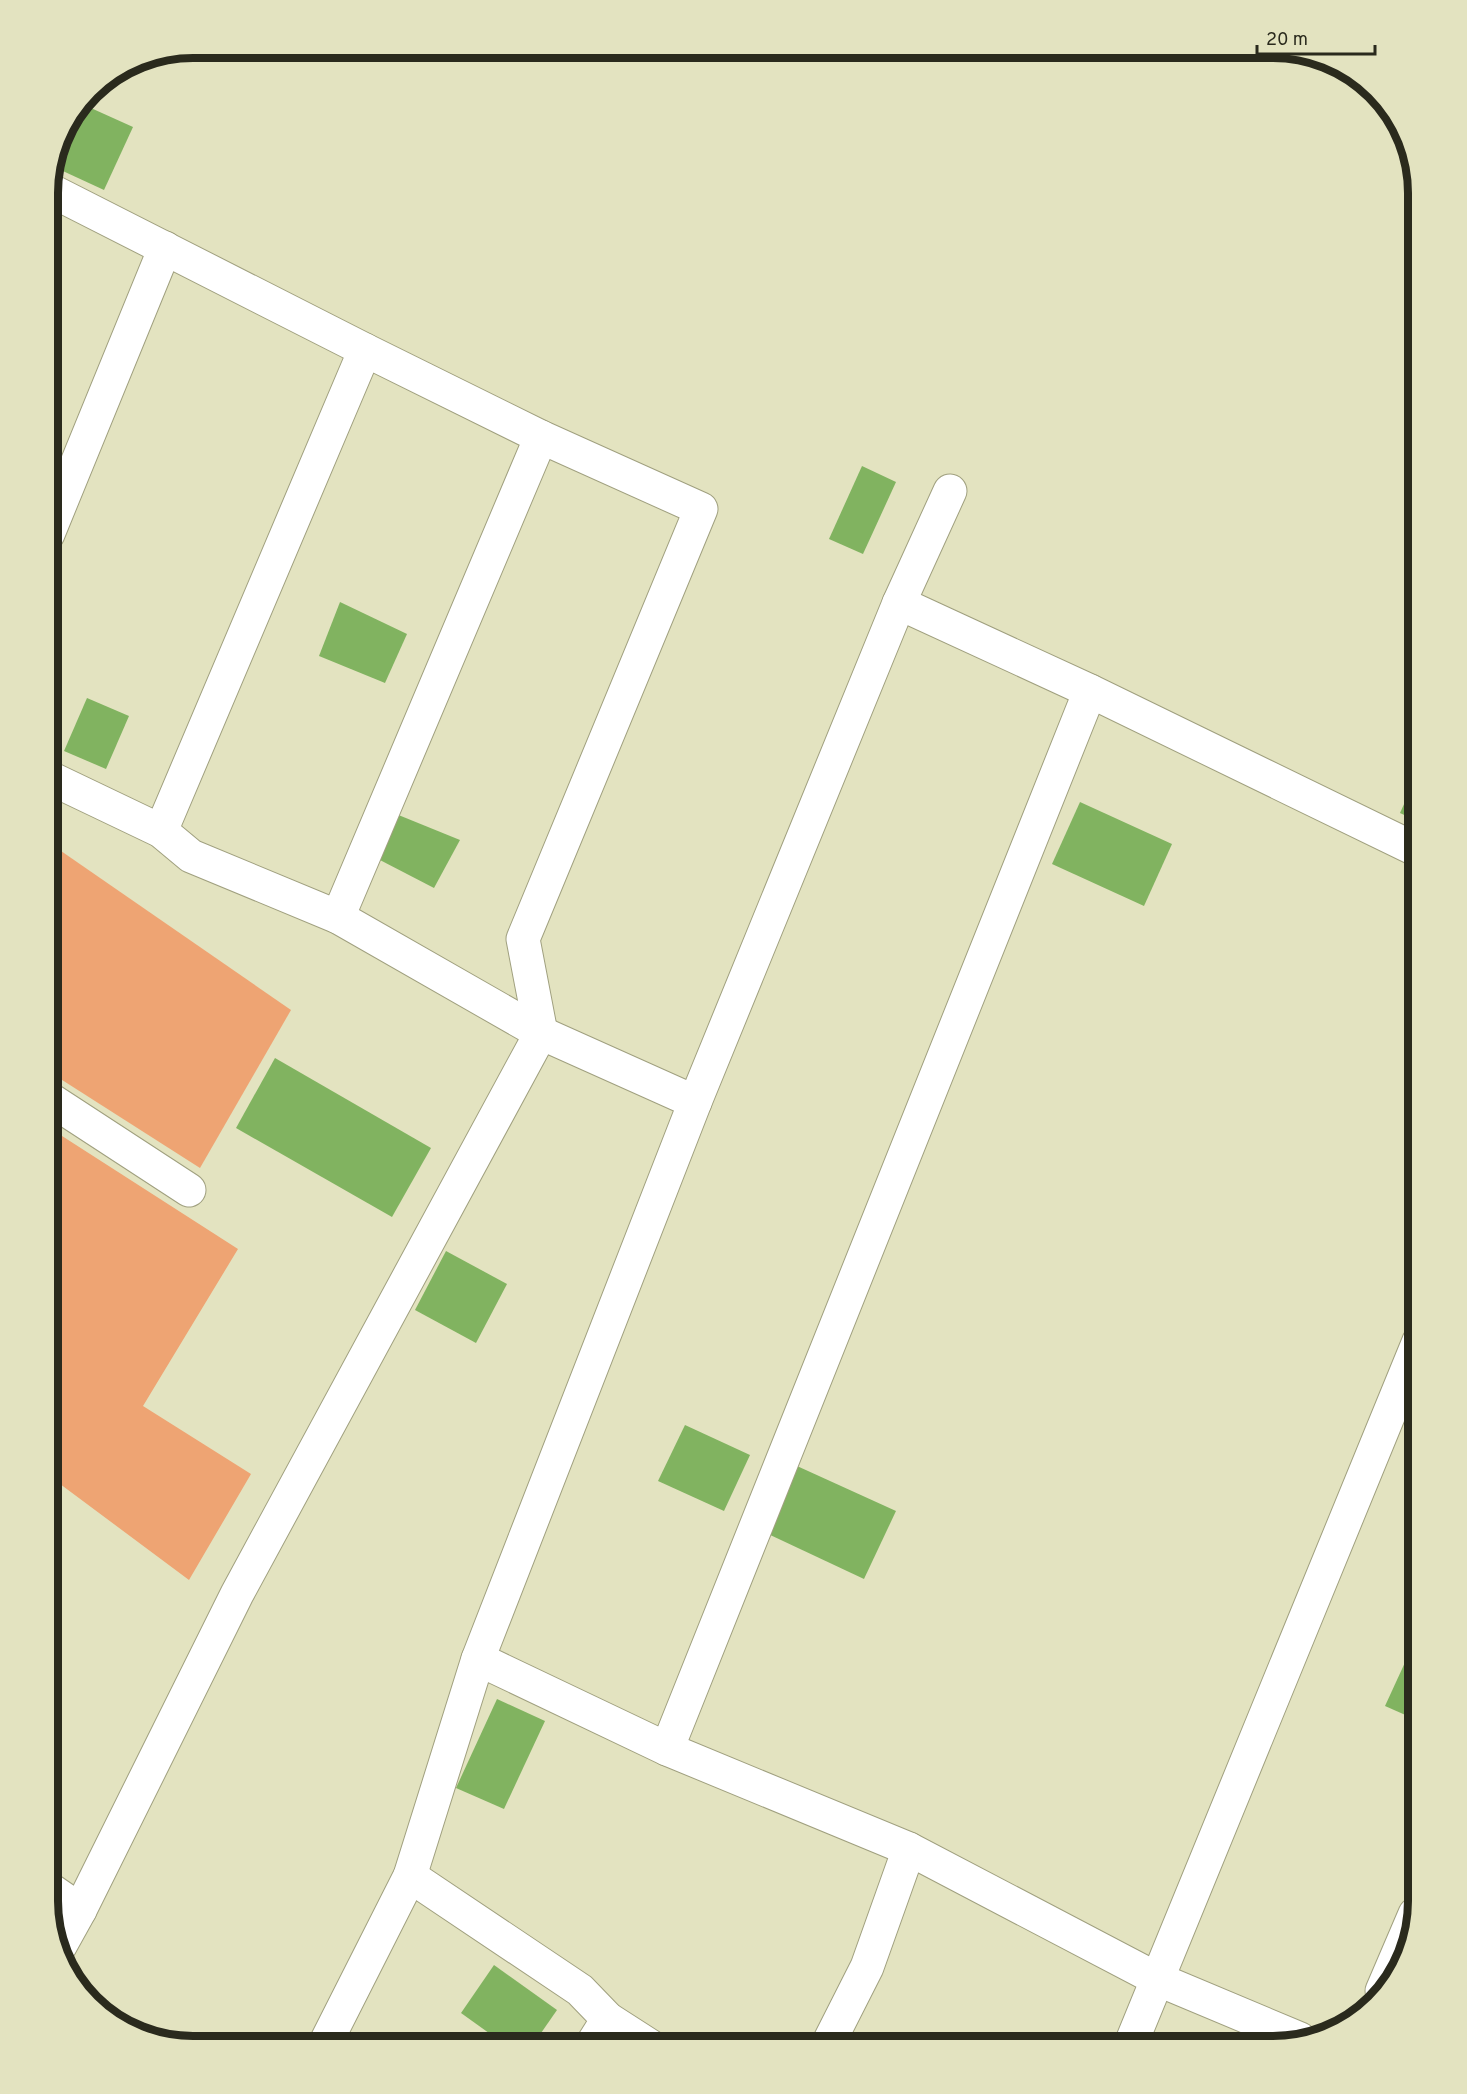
<svg xmlns="http://www.w3.org/2000/svg" width="1467" height="2094" font-family="Overpass,sans-serif">
	<style>
		.green { fill: #eea473 }
		.building { fill: #81b360 }
		.lines { fill: none; stroke-linecap: round; stroke-linejoin: round }
		.minor-casing { stroke: #a0a07f; stroke-width: 35 }
		.minor { stroke: #fff; stroke-width: 33 }
		.rim { fill: none; stroke: #2a2a1d; stroke-width: 8 }
	</style>
	<rect width="100%" height="100%" fill="#e3e3c0"/>
	<g class="green">
		<polygon points="48,842 291,1010 200,1168 48,1071"/>
		<polygon points="48,1127 238,1249 143,1406 251,1474 189,1580 48,1475"/>
	</g>
	<g class="building">
		<polygon points="82,104 133,127 104,190 52,166 59,138"/>
		<polygon points="862,466 896,482 863,554 829,539"/>
		<polygon points="340,602 407,634 385,683 319,656"/>
		<polygon points="87,698 129,716 106,769 64,751"/>
		<polygon points="1419,771 1419,822 1400,813"/>
		<polygon points="1080,802 1172,844 1144,906 1052,864"/>
		<polygon points="396,814 460,840 434,888 378,859"/>
		<polygon points="275,1058 431,1148 392,1217 236,1128"/>
		<polygon points="446,1251 507,1284 476,1343 415,1310"/>
		<polygon points="685,1425 750,1455 724,1511 658,1481"/>
		<polygon points="797,1466 896,1511 864,1579 766,1533"/>
		<polygon points="1419,1632 1419,1721 1385,1706"/>
		<polygon points="497,1699 545,1721 504,1809 456,1788"/>
		<polygon points="494,1965 557,2010 532,2046 507,2046 461,2013"/>
	</g>
	<g class="lines">
		<g class="minor-casing">
			<g id="minor">
				<polyline points="48,189 365,350 541,437 701,509 523,939 541,1033 237,1594 80,1910 60,1946"/>
				<polyline points="48,534 165,248"/>
				<polyline points="899,603 1090,691 1419,851"/>
				<polyline points="48,777 161,831 191,856 338,917 541,1033 695,1102"/>
				<polyline points="161,831 365,350"/>
				<polyline points="338,917 541,437"/>
				<polyline points="48,1098 189,1190"/>
				<polyline points="478,1659 667,1749 909,1849 1157,1979 1300,2039"/>
				<polyline points="667,1749 1090,691"/>
				<polyline points="410,1876 580,1990 608,2019 650,2046"/>
				<polyline points="48,1888 80,1910"/>
				<polyline points="1382,1991 1415,1914"/>
				<polyline points="324,2046 410,1876 478,1659 695,1102 899,603 950,491"/>
				<polyline points="591,2046 608,2019"/>
				<polyline points="827,2046 867,1967 909,1849"/>
				<polyline points="1130,2046 1419,1341"/>
			</g>
		</g>
		<use href="#minor" class="minor"/>
	</g>
	<path d="M0 0H1467V2094H0ZM193 58H1273A135 135 0 0 1 1408 193V1901A135 135 0 0 1 1273 2036H193A135 135 0 0 1 58 1901V193A135 135 0 0 1 193 58Z" fill="#e3e3c0" fill-rule="evenodd"/>
	<path class="rim" d="M193 58H1273A135 135 0 0 1 1408 193V1901A135 135 0 0 1 1273 2036H193A135 135 0 0 1 58 1901V193A135 135 0 0 1 193 58Z"/>
	<path d="M1257 45v9h118v-9" fill="none" stroke="#2a2a1d" stroke-width="3"/>
	<text x="1266" y="45" font-size="18" fill="#2a2a1d" stroke="#e3e3c0" stroke-width="4.5" paint-order="stroke">20 m</text>
</svg>
